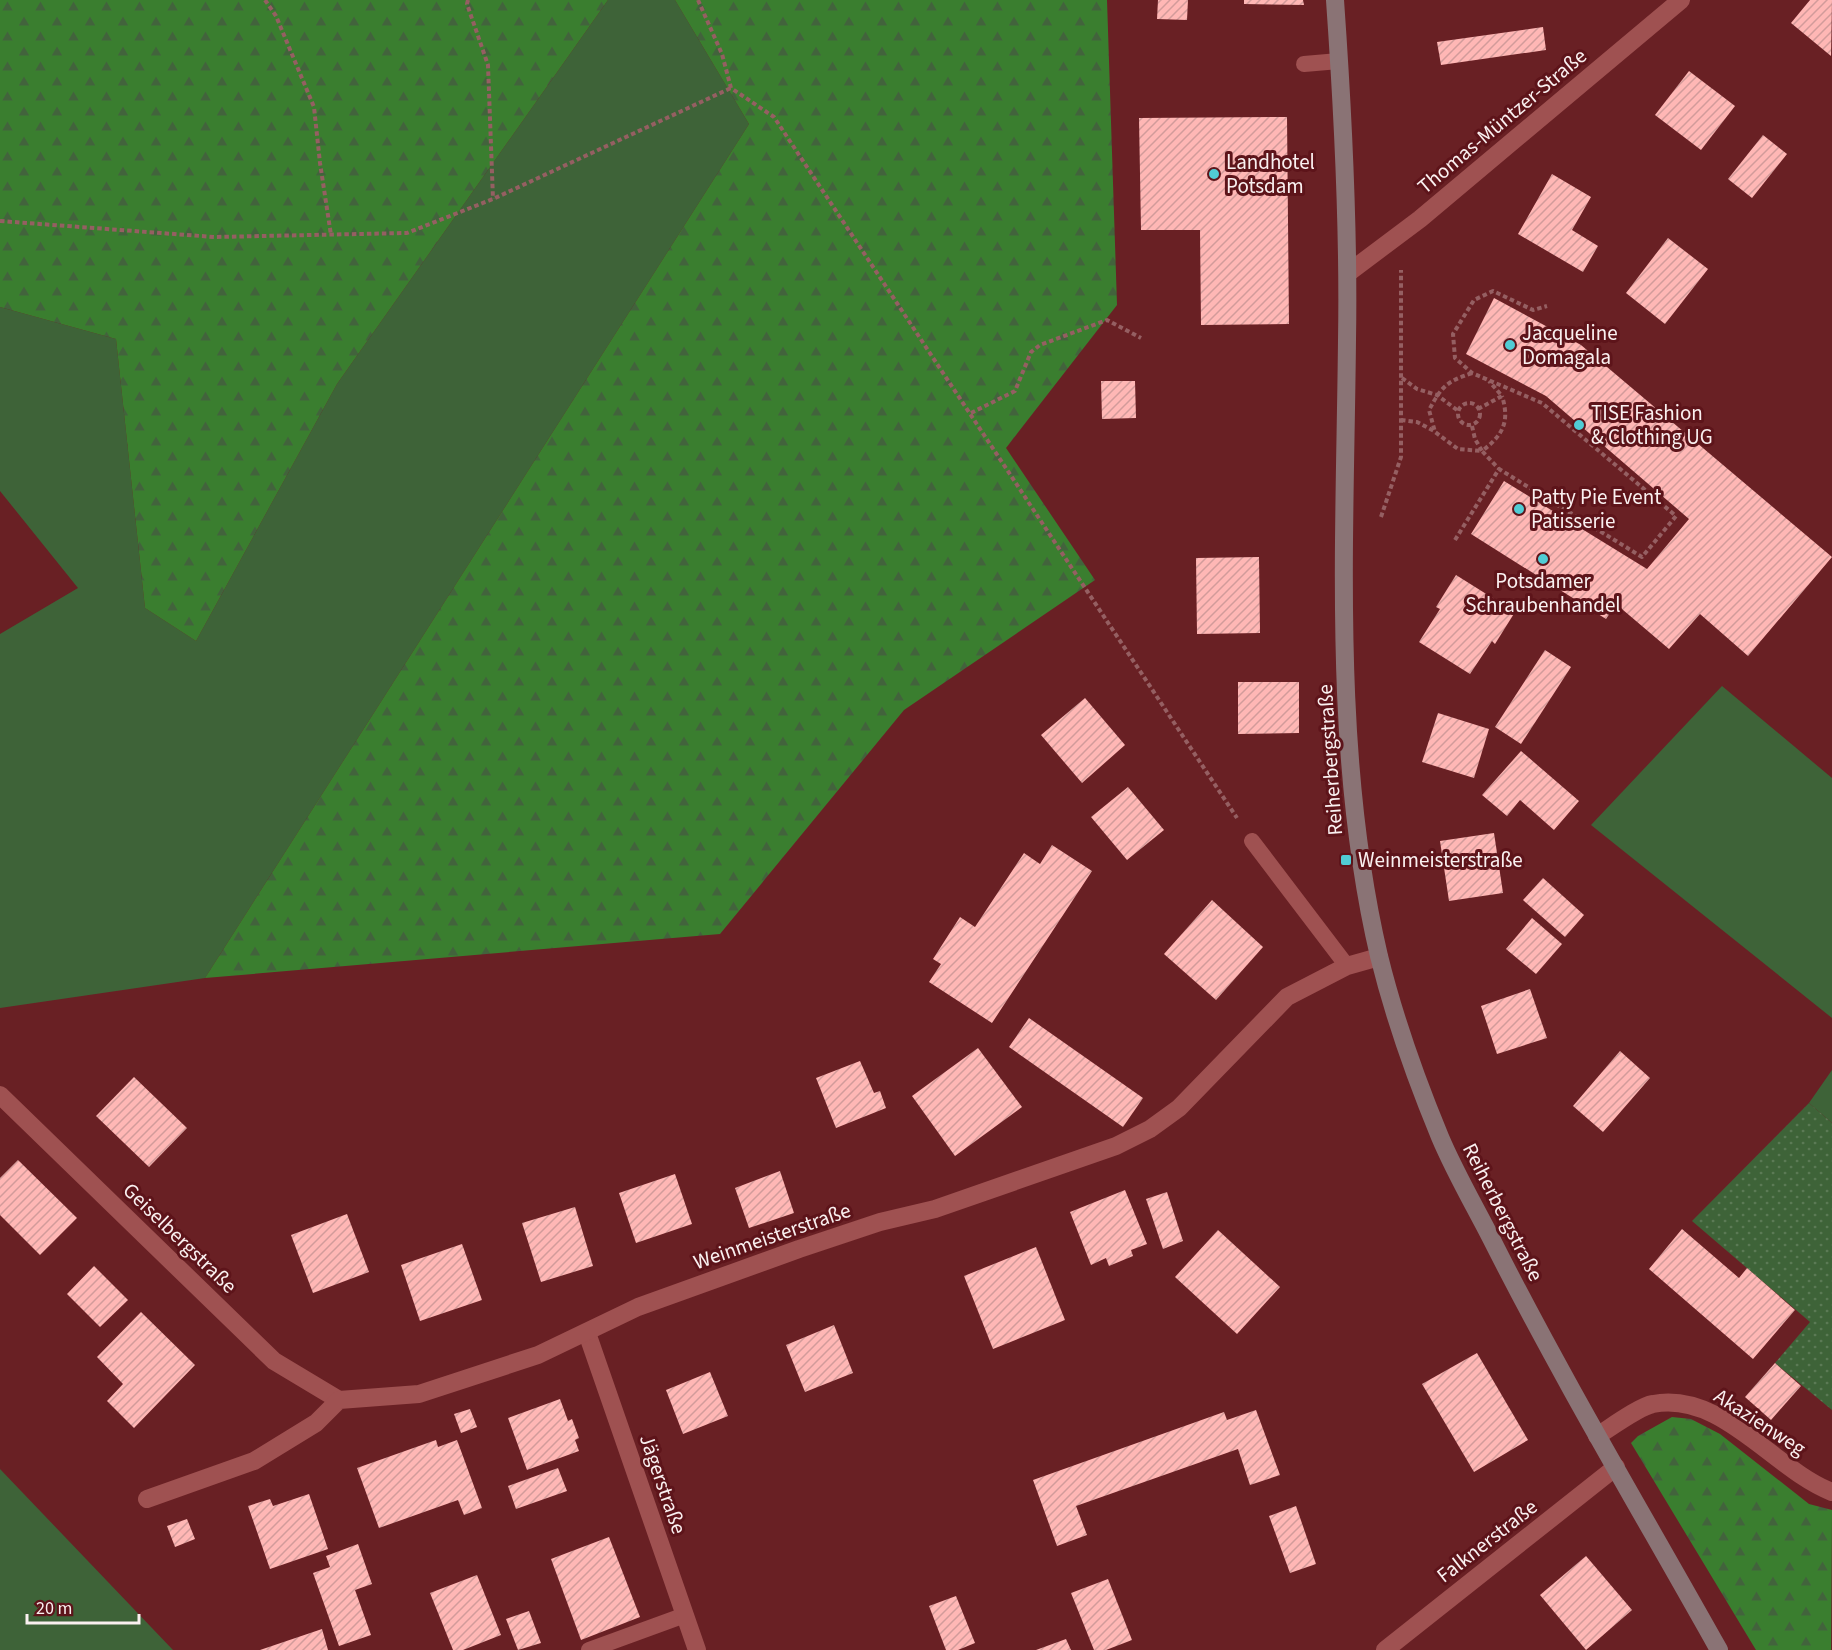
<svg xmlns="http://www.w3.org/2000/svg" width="1832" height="1650" font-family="'Source Sans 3',sans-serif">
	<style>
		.grass { fill: #3e6338 }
		.forest { fill: url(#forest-firs) }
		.park { fill: url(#park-dots) }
		.building { fill: url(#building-hatch) }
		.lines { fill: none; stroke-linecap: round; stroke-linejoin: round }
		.path { stroke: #955f62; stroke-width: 4; stroke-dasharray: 4.5 3; stroke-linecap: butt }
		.lane { stroke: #9f5151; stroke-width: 16 }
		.street { stroke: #9f5151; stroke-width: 18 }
		.secondary { stroke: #8a7375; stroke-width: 18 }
		.poi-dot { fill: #51ccd4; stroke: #5d141a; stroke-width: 2 }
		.labels { text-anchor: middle; stroke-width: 6; stroke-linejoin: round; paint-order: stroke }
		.street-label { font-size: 21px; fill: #faf0f0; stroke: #5d141a }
		.poi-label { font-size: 21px; fill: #faf0f0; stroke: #5d141a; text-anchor: start }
	</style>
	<defs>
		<pattern id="forest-firs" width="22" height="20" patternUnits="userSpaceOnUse" patternTransform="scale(1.5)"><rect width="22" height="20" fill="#3a7e2f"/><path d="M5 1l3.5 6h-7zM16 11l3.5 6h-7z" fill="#42633c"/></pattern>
		<pattern id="park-dots" width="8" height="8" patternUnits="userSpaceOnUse" patternTransform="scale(1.5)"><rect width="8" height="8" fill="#3e6338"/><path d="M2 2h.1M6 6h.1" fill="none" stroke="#5b7a55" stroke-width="1.8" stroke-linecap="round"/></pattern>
		<pattern id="building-hatch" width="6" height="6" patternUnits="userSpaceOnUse" patternTransform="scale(1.5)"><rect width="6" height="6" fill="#ffb7b5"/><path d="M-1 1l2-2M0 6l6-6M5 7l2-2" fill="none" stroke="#d29b9a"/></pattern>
	</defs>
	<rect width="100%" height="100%" fill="#692024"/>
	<g class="grass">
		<polygon points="608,0 675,0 749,124 205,978 0,1008 0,634 78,588 0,491 0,307 116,339 145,608 196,641 337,384"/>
		<polygon points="1722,686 1832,778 1832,1018 1591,825"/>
		<polygon points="1832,1070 1832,1123 1809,1103"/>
		<polygon points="0,1469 173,1650 0,1650"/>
	</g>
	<g class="forest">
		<polygon points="0,0 608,0 337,384 196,641 145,608 116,339 0,307"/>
		<polygon points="675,0 1107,0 1117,305 1006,448 1095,580 904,710 720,934 205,978 749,124"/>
		<polygon points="1672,1417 1691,1419 1720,1434 1809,1504 1832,1510 1831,1650 1756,1650 1631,1443 1638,1436"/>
	</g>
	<polygon class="park" points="1809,1103 1832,1123 1832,1410 1775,1363 1810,1322 1692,1221"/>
	<g class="building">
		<polygon points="1158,0 1188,0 1187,20 1157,19"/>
		<polygon points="1244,0 1303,0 1304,5 1244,4"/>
		<polygon points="1810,0 1832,0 1831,56 1791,23"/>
		<polygon points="1543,27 1546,50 1441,65 1437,42"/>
		<polygon points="1689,71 1735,106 1701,150 1655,115"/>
		<polygon points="1287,117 1289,324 1201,325 1200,230 1141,230 1139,118"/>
		<polygon points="1763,135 1787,154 1752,198 1728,179"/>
		<polygon points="1552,174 1591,197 1572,230 1598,246 1583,272 1518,234"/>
		<polygon points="1668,238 1708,269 1665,324 1626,293"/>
		<polygon points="1494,298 1581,345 1832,557 1748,656 1700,614 1669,649 1616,604 1606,619 1471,534 1504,481 1647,569 1689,519 1546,396 1466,354"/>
		<polygon points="1101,381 1135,381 1136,418 1102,419"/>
		<polygon points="1259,557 1260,633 1197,634 1196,558"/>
		<polygon points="1456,575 1515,612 1495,644 1492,641 1470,674 1419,642 1440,609 1436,607"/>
		<polygon points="1545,650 1571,667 1521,744 1495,727"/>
		<polygon points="1238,682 1299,682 1299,733 1238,734"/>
		<polygon points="1085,698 1125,745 1082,783 1041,735"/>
		<polygon points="1438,713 1489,729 1474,778 1422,762"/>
		<polygon points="1521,751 1579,801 1554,830 1520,800 1507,816 1482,795"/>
		<polygon points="1128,787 1164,830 1127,860 1091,817"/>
		<polygon points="1494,833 1503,893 1449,901 1440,841"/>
		<polygon points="1052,845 1092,871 992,1023 929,982 941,964 933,959 960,917 975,927 1024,853 1040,864"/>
		<polygon points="1543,878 1584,915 1565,937 1523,900"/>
		<polygon points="1212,900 1263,947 1216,1000 1164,954"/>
		<polygon points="1532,918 1562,944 1536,974 1506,949"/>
		<polygon points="1530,989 1547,1038 1497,1054 1481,1006"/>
		<polygon points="1029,1018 1143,1098 1123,1127 1009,1047"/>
		<polygon points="978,1048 1022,1107 955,1156 912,1096"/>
		<polygon points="1620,1051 1650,1078 1603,1132 1573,1106"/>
		<polygon points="860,1061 874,1093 880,1091 886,1108 836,1128 816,1078"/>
		<polygon points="134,1077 187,1128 149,1167 96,1116"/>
		<polygon points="18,1160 77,1218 40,1255 0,1215 0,1178"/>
		<polygon points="780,1171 794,1213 749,1228 735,1188"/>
		<polygon points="675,1174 692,1224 636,1243 619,1193"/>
		<polygon points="1125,1190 1147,1244 1131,1250 1133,1256 1109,1266 1106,1258 1091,1265 1070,1212"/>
		<polygon points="1167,1192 1183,1241 1163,1249 1146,1199"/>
		<polygon points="575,1207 593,1266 541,1282 522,1223"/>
		<polygon points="347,1214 369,1272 313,1293 291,1235"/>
		<polygon points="1682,1229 1739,1278 1747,1268 1795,1310 1753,1359 1649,1269"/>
		<polygon points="1218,1230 1280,1287 1237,1334 1175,1277"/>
		<polygon points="462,1244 482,1300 420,1321 401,1265"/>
		<polygon points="1036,1247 1065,1320 993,1349 964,1276"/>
		<polygon points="94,1266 128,1300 100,1327 67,1294"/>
		<polygon points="141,1312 195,1365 134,1428 107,1401 123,1384 97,1357"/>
		<polygon points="834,1325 853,1373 805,1392 786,1345"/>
		<polygon points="1477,1353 1528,1440 1474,1472 1422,1384"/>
		<polygon points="1775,1363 1801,1386 1771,1420 1745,1397"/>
		<polygon points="710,1372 728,1416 683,1434 666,1390"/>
		<polygon points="560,1399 568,1421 572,1419 579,1438 575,1440 579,1451 527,1470 508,1418"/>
		<polygon points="470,1409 477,1427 461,1433 454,1414"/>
		<polygon points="1256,1410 1280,1475 1250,1485 1238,1449 1076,1506 1087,1535 1057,1546 1033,1480 1224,1412 1227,1420"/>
		<polygon points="436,1440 438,1447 457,1440 482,1508 464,1515 458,1500 379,1528 357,1468"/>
		<polygon points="558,1468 567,1491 516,1509 508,1486"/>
		<polygon points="309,1494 328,1549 270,1569 248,1506 270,1499 273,1506"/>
		<polygon points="1296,1506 1316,1564 1290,1573 1269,1516"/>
		<polygon points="187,1519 195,1539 175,1547 167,1526"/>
		<polygon points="609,1537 640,1617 581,1640 551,1559"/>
		<polygon points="358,1544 372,1584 355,1590 371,1635 339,1646 313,1573 330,1567 326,1556"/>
		<polygon points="1586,1556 1632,1610 1586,1650 1540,1595"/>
		<polygon points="477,1575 501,1635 463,1650 453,1650 430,1593"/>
		<polygon points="1108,1579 1132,1640 1106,1650 1094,1650 1071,1593"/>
		<polygon points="956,1596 975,1643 958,1650 946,1650 929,1606"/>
		<polygon points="529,1611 541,1643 518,1650 506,1619"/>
		<polygon points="322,1629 328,1650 260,1650"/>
		<polygon points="1066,1639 1071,1650 1036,1650"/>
	</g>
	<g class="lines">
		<g class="path">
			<polyline points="265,0 276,16 314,107 320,163 331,235"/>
			<polyline points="468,0 467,4 488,65 493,199"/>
			<polyline points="698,0 722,54 731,88 774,117 1237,818"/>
			<polyline points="0,221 214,237 407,233 493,199 731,88"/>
			<path d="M1472,373C1446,382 1442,386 1429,410L1435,432L1458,449L1482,451L1499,469"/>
			<polyline points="1402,378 1417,389 1437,395 1457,410"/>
			<circle cx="1469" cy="414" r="11"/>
			<polyline points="1478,409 1502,396 1489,381"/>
			<polyline points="971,413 1015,391 1031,352 1040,345 1107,320 1141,338"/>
			<polyline points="1401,420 1417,422 1434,431"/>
			<path d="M1472,426L1475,439L1482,451C1503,435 1510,422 1502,396"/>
			<polyline points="1381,517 1401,457 1401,270"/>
			<polyline points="1455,540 1499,469 1642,557 1676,516 1542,403 1472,373 1455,358 1453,334 1474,300 1493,291 1533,310 1547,306"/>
		</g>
		<g class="lane">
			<polyline points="1304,64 1339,61"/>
			<polyline points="1252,841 1347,966"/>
			<polyline points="589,1650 685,1615"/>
		</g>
		<g class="street">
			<polyline points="1348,273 1420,219 1681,0"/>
			<polyline points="0,1095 274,1361 339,1400"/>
			<polyline points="587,1333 697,1650"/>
			<path d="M1597,1436C1610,1428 1640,1406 1653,1404C1722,1391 1773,1469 1832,1492"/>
			<polyline points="147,1499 254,1461 316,1423 339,1400 419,1394 538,1355 638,1307 799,1249 880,1222 935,1209 1116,1146 1150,1129 1179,1108 1287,997 1347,966 1379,957"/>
			<polyline points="1385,1650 1616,1467"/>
		</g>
		<path class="secondary" d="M1335,0C1343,113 1349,226 1347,340C1345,543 1332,756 1379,956C1394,1017 1416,1079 1440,1137C1456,1175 1477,1210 1495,1246C1565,1384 1644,1516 1719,1650"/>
	</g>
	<g class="poi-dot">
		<circle cx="1214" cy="174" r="6"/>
		<circle cx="1510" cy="345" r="6"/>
		<circle cx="1579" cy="425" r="6"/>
		<circle cx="1519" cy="509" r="6"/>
		<circle cx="1543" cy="559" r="6"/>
		<rect x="1340" y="854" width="12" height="12" rx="3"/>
	</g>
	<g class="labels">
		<g class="street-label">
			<text transform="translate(1502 121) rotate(-40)" y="7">Thomas-Müntzer-Straße</text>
			<text transform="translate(1330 760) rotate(-94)" y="7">Reiherbergstraße</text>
			<text transform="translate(1503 1212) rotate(63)" y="7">Reiherbergstraße</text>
			<text transform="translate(772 1236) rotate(-19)" y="7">Weinmeisterstraße</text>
			<text transform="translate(180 1238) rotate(44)" y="7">Geiselbergstraße</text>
			<text transform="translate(1760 1422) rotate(33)" y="7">Akazienweg</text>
			<text transform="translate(663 1484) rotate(71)" y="7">Jägerstraße</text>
			<text transform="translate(1487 1541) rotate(-38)" y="7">Falknerstraße</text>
		</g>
		<g class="poi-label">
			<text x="1226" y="169">Landhotel<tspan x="1226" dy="24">Potsdam</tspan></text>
			<text x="1522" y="340">Jacqueline<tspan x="1522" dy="24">Domagala</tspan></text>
			<text x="1591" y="420">TISE Fashion<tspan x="1591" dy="24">&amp; Clothing UG</tspan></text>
			<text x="1531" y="504">Patty Pie Event<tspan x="1531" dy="24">Patisserie</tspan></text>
			<text x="1543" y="588" text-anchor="middle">Potsdamer<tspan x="1543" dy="24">Schraubenhandel</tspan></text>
			<text x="1358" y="867">Weinmeisterstraße</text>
		</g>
	</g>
	<path d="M27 1614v9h112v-9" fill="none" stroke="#faf0f0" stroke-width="3"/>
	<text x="36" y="1614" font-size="18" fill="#faf0f0" stroke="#5d141a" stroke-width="4.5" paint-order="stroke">20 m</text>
</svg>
